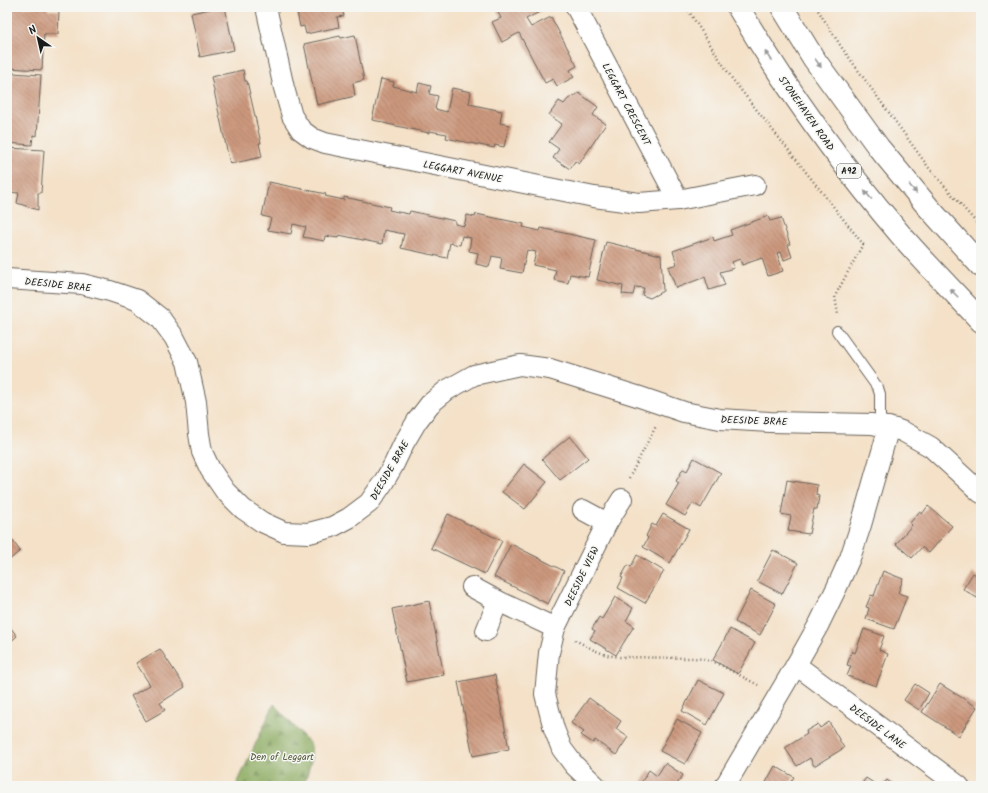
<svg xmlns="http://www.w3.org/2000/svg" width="988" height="793" font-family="Kalam,sans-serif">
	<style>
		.forest { fill: url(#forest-firs); stroke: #52623c }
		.building { fill: url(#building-back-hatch) }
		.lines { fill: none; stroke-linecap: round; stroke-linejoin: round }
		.service-casing { stroke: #686158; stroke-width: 12 }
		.minor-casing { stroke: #686158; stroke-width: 22 }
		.primary-casing { stroke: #686158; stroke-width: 24 }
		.path { stroke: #686158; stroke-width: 2.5; stroke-dasharray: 1 3; stroke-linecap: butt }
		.service { stroke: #fff; stroke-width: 10 }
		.minor { stroke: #fff; stroke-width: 20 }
		.primary { stroke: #fff; stroke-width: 22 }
		.oneway { fill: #999 }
		.labels { text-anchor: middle; stroke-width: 3; stroke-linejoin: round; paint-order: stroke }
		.shield { fill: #f6f6f2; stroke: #5d5d5c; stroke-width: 1 }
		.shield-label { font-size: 9px; font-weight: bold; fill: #1c1c1c }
		.street-label { font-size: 10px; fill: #1c1c1c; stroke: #f6f6f2 }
		.park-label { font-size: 10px; fill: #4e5636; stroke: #f6f6f2 }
	</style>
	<defs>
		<pattern id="forest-firs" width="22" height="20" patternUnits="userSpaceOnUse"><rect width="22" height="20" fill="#88a85b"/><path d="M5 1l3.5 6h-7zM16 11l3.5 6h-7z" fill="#6e884a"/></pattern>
		<pattern id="building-back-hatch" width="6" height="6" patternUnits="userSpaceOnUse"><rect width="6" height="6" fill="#cc997e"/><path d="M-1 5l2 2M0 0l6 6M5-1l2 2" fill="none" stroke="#a57c66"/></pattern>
	</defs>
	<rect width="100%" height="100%" fill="#f6f6f2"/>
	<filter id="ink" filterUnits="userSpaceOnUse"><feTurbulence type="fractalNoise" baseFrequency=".025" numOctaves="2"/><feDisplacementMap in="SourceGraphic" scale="8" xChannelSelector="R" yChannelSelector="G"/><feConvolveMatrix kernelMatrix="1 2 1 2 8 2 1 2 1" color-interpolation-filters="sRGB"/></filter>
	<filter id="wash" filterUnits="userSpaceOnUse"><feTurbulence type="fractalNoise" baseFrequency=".012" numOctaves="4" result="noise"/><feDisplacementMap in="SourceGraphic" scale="16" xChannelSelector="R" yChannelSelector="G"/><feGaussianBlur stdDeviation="0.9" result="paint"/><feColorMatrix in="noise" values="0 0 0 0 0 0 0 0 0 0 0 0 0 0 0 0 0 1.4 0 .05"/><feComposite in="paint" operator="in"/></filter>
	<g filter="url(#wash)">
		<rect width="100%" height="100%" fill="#f4e1c8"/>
		<polygon class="forest" points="274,704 311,745 311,761 305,782 305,786 236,786"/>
		<g id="blocks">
			<g class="building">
				<polygon points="11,7 48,7 48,10 59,10 58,34 44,34 42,70 7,68"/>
				<polygon points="220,7 225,7 234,50 200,57 191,13"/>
				<polygon points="296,7 336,7 336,8 342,7 344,16 337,17 339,27 306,34 304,26 300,27"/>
				<polygon points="495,7 549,7 526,19 531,27 551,17 577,66 570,70 574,77 557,86 553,79 545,83 519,33 502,42 492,22 501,18"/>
				<polygon points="355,35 364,80 353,83 355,96 317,105 304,44 340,36 341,38"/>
				<polygon points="243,70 245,81 247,81 261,143 259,143 262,157 230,164 211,77"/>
				<polygon points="13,73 41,75 37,136 33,135 32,145 7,143 7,82 12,82"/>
				<polygon points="381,79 394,82 393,86 417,92 419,83 431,86 429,94 438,96 435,109 447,112 452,88 471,92 469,104 502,111 500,123 509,125 504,147 495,145 494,148 446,138 447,134 429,131 429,133 383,123 383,122 372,120"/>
				<polygon points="579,93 598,107 593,115 606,124 579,164 575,161 570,169 553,158 559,149 549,142 562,124 549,115 559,101 564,104 568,99"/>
				<polygon points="7,148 44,150 41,193 38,193 38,210 17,203 19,193 7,192"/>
				<polygon points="269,182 326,194 325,196 344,200 344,197 390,207 389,210 398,212 409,214 410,211 455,221 455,224 464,226 467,215 475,217 476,214 524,224 523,227 540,231 541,228 596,240 588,277 570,274 568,283 554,280 556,270 533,265 536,252 527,250 522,273 500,269 502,258 492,256 489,267 476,264 478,253 469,251 471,238 462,236 460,245 450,243 447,258 401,248 404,234 384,230 382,244 339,235 338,238 325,236 324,241 303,237 306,227 293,224 291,234 268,230 271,218 262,216"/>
				<polygon points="768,216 770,221 781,218 790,244 788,245 792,257 784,260 781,252 777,253 783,271 768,276 762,258 742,265 740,259 732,262 734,268 720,272 725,285 709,290 705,277 676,288 668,267 677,264 673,251 713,237 714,241 732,235 730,230"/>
				<polygon points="606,242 661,255 663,291 650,298 642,295 644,288 635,287 633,295 622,294 623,286 597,280"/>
				<polygon points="570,436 588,458 560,480 542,459"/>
				<polygon points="694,458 721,473 701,508 693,503 685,516 666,505 679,483 676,481 683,469 687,471"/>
				<polygon points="524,464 547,482 525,509 502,492"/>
				<polygon points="787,480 817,485 816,495 819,496 817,509 814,509 809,534 788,531 791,516 781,514"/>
				<polygon points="928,506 952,526 929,553 922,547 912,558 896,544 912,525 910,523 919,512 922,514"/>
				<polygon points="448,514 502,541 485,574 431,548"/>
				<polygon points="663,514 689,529 670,563 643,547 648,538 646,536 652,524 656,526"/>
				<polygon points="10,537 20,551 8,561 7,540"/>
				<polygon points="511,544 564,571 548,604 494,577"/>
				<polygon points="773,550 798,563 782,594 757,581"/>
				<polygon points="637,555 664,571 645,603 618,588 623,578 621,577 628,565 631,567"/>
				<polygon points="883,571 903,579 898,593 907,596 894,629 866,619 869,608 866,607 871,595 874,596"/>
				<polygon points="973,573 981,578 981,592 977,598 963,589"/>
				<polygon points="751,590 776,604 760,635 735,622"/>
				<polygon points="615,597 633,608 626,621 634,626 616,655 590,639 595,631 592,629 599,617 602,619"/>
				<polygon points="429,601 444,675 407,682 392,609"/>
				<polygon points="7,623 17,636 7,645"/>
				<polygon points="730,629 755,643 738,674 713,660"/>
				<polygon points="864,629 884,636 879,650 888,654 876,686 847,676 851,666 847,665 852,651 855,653"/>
				<polygon points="160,649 185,687 160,703 165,710 146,721 131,696 150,685 136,663"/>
				<polygon points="495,675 509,749 473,756 458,682"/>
				<polygon points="698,680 724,693 707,725 682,711"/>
				<polygon points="915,684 929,693 919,710 904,700"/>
				<polygon points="940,684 977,707 959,736 922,712"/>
				<polygon points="589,698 621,721 616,729 628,737 616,755 595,740 593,743 581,735 584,732 571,723"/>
				<polygon points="677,719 702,733 685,764 660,751"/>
				<polygon points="829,722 844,748 814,766 810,758 797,766 785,748 807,734 806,731 818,724 820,728"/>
				<polygon points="665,763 683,775 676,786 639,786 649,770 657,776"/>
				<polygon points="775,766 794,777 788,786 764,786"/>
				<polygon points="866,778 878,786 860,786"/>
				<polygon points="887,780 895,786 882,786"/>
			</g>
		</g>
	</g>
	<g filter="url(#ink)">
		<use href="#blocks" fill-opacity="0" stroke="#686158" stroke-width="1"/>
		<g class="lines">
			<g class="service-casing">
				<polyline id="service" points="837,331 878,388 880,394 880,425"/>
			</g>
			<g class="minor-casing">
				<g id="minor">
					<polyline points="266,7 284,88 292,116 301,130 312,138 325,143 594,197 639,203 678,200 755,185"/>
					<polyline points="576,7 678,200"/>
					<polyline points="7,279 82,284 110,291 137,300 160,318 174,337 187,362 196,402 199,434 202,452 210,469 225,491 243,509 262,522 284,532 309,533 332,527 349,518 369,503 383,483 393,466 404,443 417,421 430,404 447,390 474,375 520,365 550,369 637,396 684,412 720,419 770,422 872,424 896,429 904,432 931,447 981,493"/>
					<polyline points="583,510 607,523"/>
					<polyline points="472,587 498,601 555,628"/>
					<polyline points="486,631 498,601"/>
					<polyline points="796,665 959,786"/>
					<polyline points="596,786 574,765 562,749 554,729 545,694 549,653 555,628 607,523 622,499"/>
					<polyline points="725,786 796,665 819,624 837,587 850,558 861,525 889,427"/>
				</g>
			</g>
			<g class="primary-casing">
				<g id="primary">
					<path d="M738,7C785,87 840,163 900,234C926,264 954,292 981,321"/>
					<polyline points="782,7 814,59 879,148 928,207 981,266"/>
				</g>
			</g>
			<g class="path">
				<polyline points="686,7 733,80 863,244 835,296 838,315"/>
				<polyline points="816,7 842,48 929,168 981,228"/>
				<polyline points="629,478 656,426"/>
				<polyline points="575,640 594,650 606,655 620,657 692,658 704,659 717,663 758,685"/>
			</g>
			<use href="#service" class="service"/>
			<use href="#minor" class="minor"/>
			<use href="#primary" class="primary"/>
		</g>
		<defs><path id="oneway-solid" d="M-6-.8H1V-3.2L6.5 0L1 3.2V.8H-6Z"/></defs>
		<g class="oneway">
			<use href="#oneway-solid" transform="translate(768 56) rotate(-123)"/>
			<use href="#oneway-solid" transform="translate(818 63) rotate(55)"/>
			<use href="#oneway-solid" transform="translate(913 189) rotate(50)"/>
			<use href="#oneway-solid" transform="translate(868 195) rotate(-130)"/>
			<use href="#oneway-solid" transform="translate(954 293) rotate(-134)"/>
		</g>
	</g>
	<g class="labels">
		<rect class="shield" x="837" y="164" width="24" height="14" rx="3"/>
		<g class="shield-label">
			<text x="849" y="174">A92</text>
		</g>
		<g class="street-label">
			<text transform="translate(627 104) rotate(62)" y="4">LEGGART CRESCENT</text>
			<text transform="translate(807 113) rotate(55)" y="4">STONEHAVEN ROAD</text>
			<text transform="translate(463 171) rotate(11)" y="4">LEGGART AVENUE</text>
			<text transform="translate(58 284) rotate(6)" y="4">DEESIDE BRAE</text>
			<text transform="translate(754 420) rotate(2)" y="4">DEESIDE BRAE</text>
			<text transform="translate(389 470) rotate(-60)" y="4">DEESIDE BRAE</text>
			<text transform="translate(581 576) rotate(-64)" y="4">DEESIDE VIEW</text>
			<text transform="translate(878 726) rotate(37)" y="4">DEESIDE LANE</text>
		</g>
		<g class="park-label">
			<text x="282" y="760">Den of Leggart</text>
		</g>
	</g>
	<rect width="988" height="793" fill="none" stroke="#f6f6f2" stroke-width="24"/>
	<g transform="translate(38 38) rotate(326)" stroke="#f6f6f2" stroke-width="3" paint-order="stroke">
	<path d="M0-3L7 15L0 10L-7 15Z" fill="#1c1c1c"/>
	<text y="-6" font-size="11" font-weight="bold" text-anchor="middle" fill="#1c1c1c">N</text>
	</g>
</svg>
